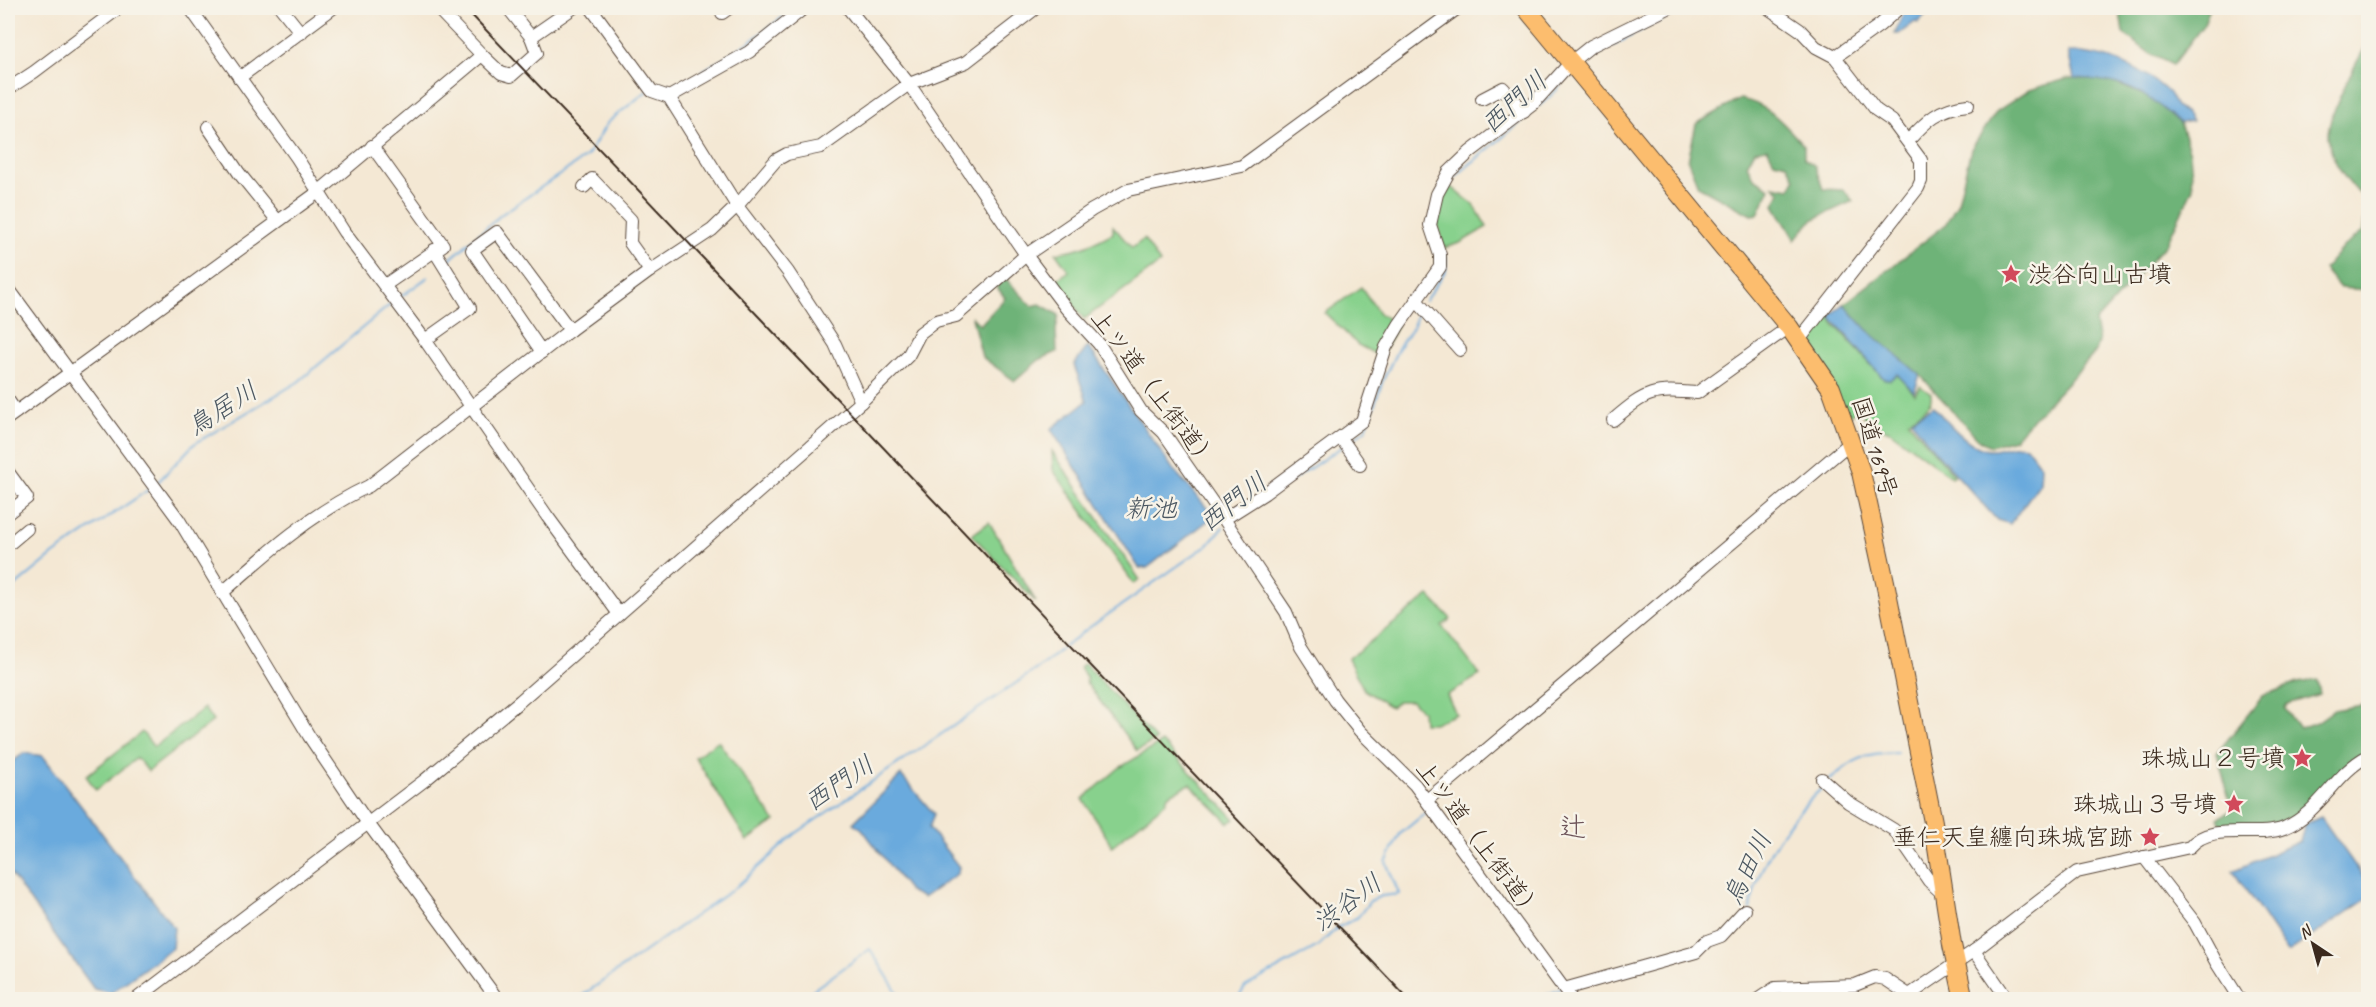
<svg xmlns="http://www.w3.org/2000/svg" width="2376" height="1007" font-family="Caveat,'Klee One',sans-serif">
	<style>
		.green { fill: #88d18d; stroke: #627e56; stroke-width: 1.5 }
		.forest { fill: #6eb378; stroke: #546e4b; stroke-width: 1.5 }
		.water { fill: #6aaadd; stroke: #526a7e; stroke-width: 1.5 }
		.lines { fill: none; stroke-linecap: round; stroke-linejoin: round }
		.stream { stroke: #6aaadd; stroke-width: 2 }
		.minor-casing { stroke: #574639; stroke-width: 14 }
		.highway-casing { stroke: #574639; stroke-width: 20 }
		.minor { stroke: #fff; stroke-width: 12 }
		.highway { stroke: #fcbd6e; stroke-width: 18 }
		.rail { stroke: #3b2a1e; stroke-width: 2 }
		.labels { text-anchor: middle; stroke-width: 5; stroke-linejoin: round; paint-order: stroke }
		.poi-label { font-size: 24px; fill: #3b2a1e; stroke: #f7f3e8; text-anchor: end }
		.street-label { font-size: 24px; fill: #3b2a1e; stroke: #f7f3e8 }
		.water-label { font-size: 26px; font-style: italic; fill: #4b5761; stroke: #f7f3e8 }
		.quarter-label { font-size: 27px; fill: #6d545a; stroke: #f7f3e8 }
	</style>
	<rect width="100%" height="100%" fill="#f7f3e8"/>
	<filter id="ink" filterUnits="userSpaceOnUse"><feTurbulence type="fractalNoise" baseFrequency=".0167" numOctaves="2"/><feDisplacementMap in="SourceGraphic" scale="12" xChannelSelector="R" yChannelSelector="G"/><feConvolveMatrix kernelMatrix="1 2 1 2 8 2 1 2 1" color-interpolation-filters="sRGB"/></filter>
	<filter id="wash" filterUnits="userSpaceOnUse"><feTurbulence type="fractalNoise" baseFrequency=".008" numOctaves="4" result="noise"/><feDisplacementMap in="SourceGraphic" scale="24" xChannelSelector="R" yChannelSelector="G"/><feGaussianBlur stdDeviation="1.35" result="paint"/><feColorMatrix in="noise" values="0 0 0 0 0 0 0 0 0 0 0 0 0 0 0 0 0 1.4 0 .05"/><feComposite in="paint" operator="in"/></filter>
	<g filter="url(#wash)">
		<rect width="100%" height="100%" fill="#f4e8d4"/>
		<g class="green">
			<polygon points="1449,185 1474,205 1487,227 1460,243 1444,248 1436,219"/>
			<path d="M1113,226L1132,248L1144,239L1160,263L1084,319L1055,281L1069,271L1056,253C1078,250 1094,244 1113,233Z"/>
			<polygon points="1361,287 1379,313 1397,325 1381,357 1358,345 1325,313"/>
			<path d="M1828,313L1834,324L1884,379L1897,374L1915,394L1920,386L1931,394C1933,408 1918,413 1908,421L1954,475L1951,477L1890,431L1872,425L1858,409L1848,416L1802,340Z"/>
			<polygon points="1052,451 1140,580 1134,584 1053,470"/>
			<polygon points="989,522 1036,602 972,535"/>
			<polygon points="1429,596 1451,619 1442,626 1480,675 1447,695 1456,714 1434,723 1423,723 1422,711 1412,701 1398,701 1391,707 1364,690 1348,659"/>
			<polygon points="1084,664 1086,665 1156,740 1137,751 1085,681 1087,679 1080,667"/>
			<polygon points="204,708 213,721 148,771 137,758 96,790 86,776 142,732 154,747"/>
			<polygon points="718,741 775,821 747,841 695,757"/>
			<polygon points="1162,742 1235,819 1229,823 1190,784 1168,795 1166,802 1112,846 1083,799 1119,768"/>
		</g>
		<g class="forest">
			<polygon points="2122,8 2210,8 2204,24 2173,65 2152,55 2123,33 2120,12"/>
			<path d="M2368,42V290L2340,288L2324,269L2344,246L2363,232L2366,199C2347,184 2331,162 2328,137C2326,118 2358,59 2368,42Z"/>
			<polygon points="2070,78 2108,80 2153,99 2180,123 2190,153 2193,188 2167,243 2095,322 2099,342 2096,352 2014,439 1990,446 1980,441 1920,375 1866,329 1844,304 1945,225 1958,202 1971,149 1997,111 2029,90"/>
			<path d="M1740,99C1768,103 1786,126 1804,146V158L1815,166L1823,189L1844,190L1853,201L1812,220L1795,240L1774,205L1780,192L1774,186L1790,189L1795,179L1787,164L1774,161L1767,148L1755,150L1747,165L1754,178L1770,188L1758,214L1751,215L1698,186L1688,161L1696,124Z"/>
			<polygon points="1005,278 1032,306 1040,304 1059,315 1056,330 1057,352 1039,360 1015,381 982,357 973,322 972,317 980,325 1005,298 996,286"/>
			<path d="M2317,680L2320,694L2287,704L2285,709L2299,728L2317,722L2334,710L2368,704V752C2345,774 2316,808 2288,822C2269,832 2243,829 2223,830L2218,818L2232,810L2217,753L2263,696L2297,683Z"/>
		</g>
		<g class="water">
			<polygon points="1912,8 1926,8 1929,12 1918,23 1915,22 1899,34 1895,34 1904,12"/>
			<path d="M2068,52C2104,53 2139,66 2166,90C2171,94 2172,101 2176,106C2184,113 2186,110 2192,121L2180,123C2143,90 2123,80 2074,78Z"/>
			<polygon points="1844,304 1866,329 1920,375 1914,392 1897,374 1890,380 1884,379 1833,320 1831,315"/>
			<polygon points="1088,346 1173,469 1214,516 1147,568 1139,568 1051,429 1087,401 1074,365"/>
			<path d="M1933,406C1946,421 1972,452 1993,450C2003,449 2016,443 2026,446L2041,466L2040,483L2010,524L1997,520L1989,511L1935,451L1911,420Z"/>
			<polygon points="24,753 43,756 174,928 172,948 111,993 94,989 8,870 8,765"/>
			<polygon points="901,775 934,814 929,828 959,867 958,873 923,898 909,891 862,829 853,823"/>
			<polygon points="2321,817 2368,884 2368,898 2288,952 2233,871 2300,841 2305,824"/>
		</g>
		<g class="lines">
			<g class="stream">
				<polyline points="1581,63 1652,24 1687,8"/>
				<polyline points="701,72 748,43 795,8"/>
				<polyline points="654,86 671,91"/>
				<polyline points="1539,106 1559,88 1566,77"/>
				<polyline points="1452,179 1528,116"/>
				<polyline points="449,260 502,214 587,156 608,122 647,91"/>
				<polyline points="399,298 428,277"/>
				<polyline points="1425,301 1446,270 1446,257"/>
				<polyline points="1350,441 1366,429 1383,380 1400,345 1413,327 1418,311"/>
				<polyline points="1290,482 1343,446"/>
				<polyline points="157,483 194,444 298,382 392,303"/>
				<polyline points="8,592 54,554 151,488"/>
				<path d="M1830,780C1854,758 1865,754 1897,753"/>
				<path d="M1750,909C1759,859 1787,820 1824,786"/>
				<polyline points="576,1000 736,887 795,834 1041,666 1083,632 1209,544 1223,527"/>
				<polyline points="799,1000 870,949 902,1000"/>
				<polyline points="1237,1000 1245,987 1318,946 1337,928 1358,917 1370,901 1382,896 1399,894 1386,862 1400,834 1429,810"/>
				<polyline points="1545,1000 1547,995 1560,989"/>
			</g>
		</g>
	</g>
	<g filter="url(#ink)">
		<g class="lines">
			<g class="minor-casing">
				<g id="minor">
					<polyline points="190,8 297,158 344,232 425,340 547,516 619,614"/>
					<polyline points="281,8 301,33"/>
					<polyline points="437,8 482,55"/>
					<polyline points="591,8 652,91 669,97 737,206 788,272 835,344 861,402"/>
					<polyline points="848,8 909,84 1026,255 1066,308 1099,344 1141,411 1164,433 1226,522 1286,612 1301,647 1335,700 1360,731 1415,785 1572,1000"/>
					<polyline points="1768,8 1800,30 1816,47 1835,57 1876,110 1892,121 1921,160 1921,181 1918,188 1799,340"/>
					<polyline points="722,13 729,8"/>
					<polyline points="531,37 573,8"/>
					<polyline points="1835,57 1880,25 1899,8"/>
					<polyline points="239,78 333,8"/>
					<polyline points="8,89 34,72 119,8"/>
					<polyline points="669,97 749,52 804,8"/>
					<polyline points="1482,99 1503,88 1524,112"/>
					<polyline points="208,127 239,173 277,220"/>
					<path d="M1908,141C1927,120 1939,108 1968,105"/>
					<polyline points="372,146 443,245 385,285"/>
					<polyline points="584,187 592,179 631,220 630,243 650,271"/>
					<polyline points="8,288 179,520 309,736 367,822 498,1000"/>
					<polyline points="1416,300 1460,350"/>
					<polyline points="425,340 470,308 434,250"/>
					<polyline points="542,352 472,250 497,232 570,330"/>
					<polyline points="8,400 16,412"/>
					<polyline points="8,418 317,193 482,55 501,73 511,76 537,53 531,37 508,8"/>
					<path d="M1613,420C1647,391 1653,389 1697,393L1789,327"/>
					<polyline points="1341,438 1360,465"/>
					<polyline points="8,472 27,498 8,513"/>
					<polyline points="1224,519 1265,493 1362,421 1386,347 1399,325 1440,267 1440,255 1430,225 1437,194 1449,172 1470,152 1532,105 1571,62 1591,46 1668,8"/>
					<polyline points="8,545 27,529"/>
					<path d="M222,593C268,552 313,512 369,486L570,330L650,271L712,230L737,206L776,160L787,154L821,147L909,84L966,62L1036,8"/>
					<polyline points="1822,779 1848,802 1894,830 1929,881 1944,895"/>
					<polyline points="1427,800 1851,442"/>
					<polyline points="2144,857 2195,923 2216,962 2240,1000"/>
					<polyline points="1974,951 2008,1000"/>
					<polyline points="1564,989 1696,952 1707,941 1721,936 1745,910"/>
					<polyline points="135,1000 425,780 520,701 861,402 908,356 920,333 936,321 956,316 1026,255 1092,210 1128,190 1242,166 1458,8"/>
					<polyline points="1757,1000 1775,988 1855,985 1875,977 1885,979 1909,995"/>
					<path d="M1902,1000L1974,951L2077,872L2190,847C2211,821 2257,839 2284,828C2320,813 2335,773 2368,756"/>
				</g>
			</g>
			<g class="highway-casing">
				<polyline id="highway" points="1526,8 1789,327 1831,388 1861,472 1885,582 1933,822 1952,945 1964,1000"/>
			</g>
			<use href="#minor" class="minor"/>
			<use href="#highway" class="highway"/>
			<polyline class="rail" points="465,8 1409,1000"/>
		</g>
	</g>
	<defs>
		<g id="sight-bare" transform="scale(1.62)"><path d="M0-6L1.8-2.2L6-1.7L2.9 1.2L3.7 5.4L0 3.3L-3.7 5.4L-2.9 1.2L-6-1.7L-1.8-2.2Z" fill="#d1495b" stroke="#f7f3e8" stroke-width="2.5" paint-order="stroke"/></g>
	</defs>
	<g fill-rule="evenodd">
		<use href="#sight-bare" x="2011" y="274"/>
		<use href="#sight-bare" x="2302" y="758"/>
		<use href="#sight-bare" x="2234" y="804"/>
		<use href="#sight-bare" x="2150" y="837"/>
	</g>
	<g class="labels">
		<g class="poi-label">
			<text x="2028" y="282" text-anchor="start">渋谷向山古墳</text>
			<text x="2285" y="766">珠城山２号墳</text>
			<text x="2217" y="812">珠城山３号墳</text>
			<text x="2133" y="845">垂仁天皇纏向珠城宮跡</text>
		</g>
		<g class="street-label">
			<text transform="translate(1154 389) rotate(53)" y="8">上ツ道（上街道）</text>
			<text transform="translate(1875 447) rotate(73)" y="8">国道169号</text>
			<text transform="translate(1479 840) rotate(53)" y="8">上ツ道（上街道）</text>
		</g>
		<g class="water-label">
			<text transform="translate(1514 102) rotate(-42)" y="9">西門川</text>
			<text transform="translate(222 408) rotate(-32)" y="9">鳥居川</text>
			<text transform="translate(1233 502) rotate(-38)" y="9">西門川</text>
			<text x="1151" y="517">新池</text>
			<text transform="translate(839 783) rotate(-34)" y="9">西門川</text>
			<text transform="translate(1747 868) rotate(-64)" y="9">烏田川</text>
			<text transform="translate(1347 902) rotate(-36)" y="9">渋谷川</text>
		</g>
		<g class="quarter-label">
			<text x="1573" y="836">辻</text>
		</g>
	</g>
	<rect width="2376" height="1007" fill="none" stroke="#f7f3e8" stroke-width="30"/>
	<g transform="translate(2313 944) rotate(324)" stroke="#f7f3e8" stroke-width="4.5" paint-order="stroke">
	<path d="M0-4.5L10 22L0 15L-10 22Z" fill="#3b2a1e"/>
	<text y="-9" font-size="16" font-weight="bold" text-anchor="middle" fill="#3b2a1e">N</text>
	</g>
</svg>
